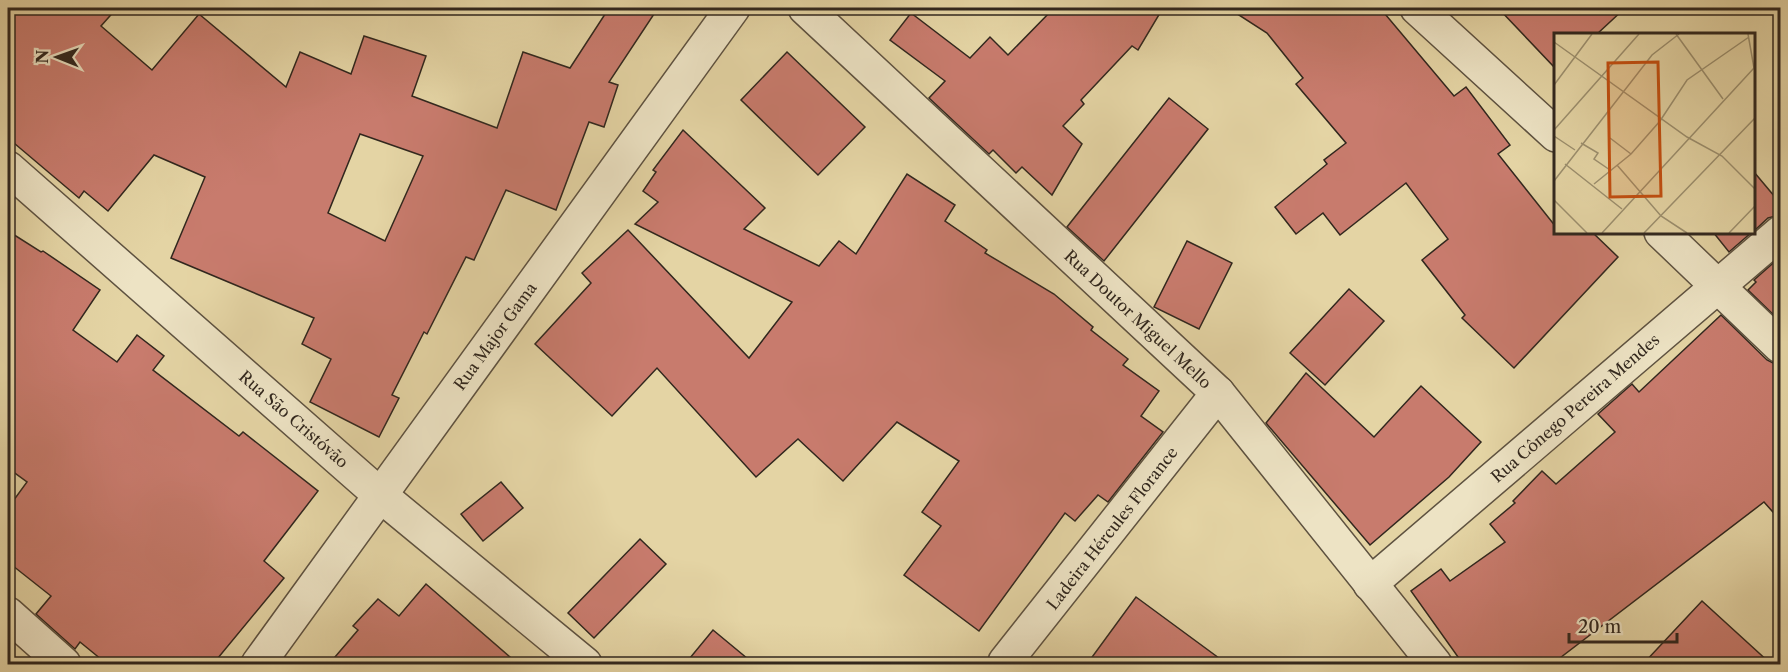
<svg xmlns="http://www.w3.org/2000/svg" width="1788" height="672" font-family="'Libre Caslon Text',serif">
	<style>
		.building { fill: #c87b6d; stroke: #31271e; stroke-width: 1.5; fill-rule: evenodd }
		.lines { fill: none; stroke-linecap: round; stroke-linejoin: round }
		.minor-casing { stroke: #5e5240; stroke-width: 36 }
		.minor { stroke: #ede3c4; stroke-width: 33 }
		.labels { text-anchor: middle; stroke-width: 4.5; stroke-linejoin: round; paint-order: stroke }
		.street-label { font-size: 16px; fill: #31271e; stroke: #ede3c4 }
		.inset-road { fill: none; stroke: #9c8f6e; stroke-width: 1.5 }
		.view { fill: #c34f10; fill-opacity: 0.15; stroke: #c34f10; stroke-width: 3 }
		.inset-edge { fill: none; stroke: #31271e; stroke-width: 3 }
	</style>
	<rect width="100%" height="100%" fill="#e4d4a4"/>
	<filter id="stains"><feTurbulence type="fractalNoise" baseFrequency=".00333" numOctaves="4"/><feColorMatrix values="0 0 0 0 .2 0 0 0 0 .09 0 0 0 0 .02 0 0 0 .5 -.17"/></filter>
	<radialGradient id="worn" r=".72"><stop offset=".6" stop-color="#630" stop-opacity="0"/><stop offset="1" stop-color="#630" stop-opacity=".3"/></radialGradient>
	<g class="building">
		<path d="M8,8H117L101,26L152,70L199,14L286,87L300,52L351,74L364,36L426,56L412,96L497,128L523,52L570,68L609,8H658L609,82L618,85L604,127L589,122L556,210L506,190L474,260L466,257L427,334L424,332L392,395L399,398L379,437L310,402L331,359L302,344L314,318L171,258L205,177L154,155L108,211L84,191L79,198L8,138ZM360,134L423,156L385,241L328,213Z"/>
		<polygon points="1054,8 1163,8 1138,50 1132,46 1081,100 1084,104 1063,126 1082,144 1052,195 1022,167 1016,173 993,150 989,154 929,98 945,81 890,40 911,13 970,58 990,37 1008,55"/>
		<polygon points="1228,8 1380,8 1454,96 1466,87 1510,145 1498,154 1556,227 1556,232 1592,232 1618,257 1514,368 1462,318 1465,315 1422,260 1448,239 1406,183 1340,235 1323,213 1296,234 1275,207 1327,164 1324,160 1346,143 1296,84 1303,78 1267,33"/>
		<polygon points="1498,8 1625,8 1597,34 1556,34 1556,69"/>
		<polygon points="787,52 865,127 818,175 741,100"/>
		<polygon points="1169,98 1208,129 1104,261 1067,227"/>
		<polygon points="683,130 765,208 744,229 819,266 839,241 856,254 907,174 955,205 945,221 987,250 985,253 1054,294 1093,327 1091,330 1128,359 1123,365 1159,391 1141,416 1163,432 1108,502 1098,495 1075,521 1065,513 979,631 904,575 941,526 922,512 959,461 897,422 843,481 798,439 756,477 657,368 612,416 535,344 591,283 582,273 628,230 749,358 792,302 635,224 658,202 643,191 656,172 653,170"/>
		<polygon points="1754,172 1780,203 1780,215 1768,218 1754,231"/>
		<polygon points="8,231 41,252 43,251 100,290 73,330 117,362 137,335 164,356 153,370 239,436 243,432 318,491 264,561 284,578 213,664 107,664 80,642 75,649 36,614 51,596 8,562 8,508 27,482 8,468"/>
		<polygon points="1713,232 1752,232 1729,252"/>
		<polygon points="1187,241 1232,263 1199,329 1154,307"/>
		<polygon points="1780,257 1780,321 1748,290 1756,282 1754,280"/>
		<polygon points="1349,289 1384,321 1325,385 1290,353"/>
		<polygon points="1721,315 1767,360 1775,364 1780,364 1780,520 1764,502 1552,664 1463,664 1411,591 1441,569 1450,581 1505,542 1490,524 1515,503 1513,501 1542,471 1556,484 1615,432 1598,414 1632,384 1639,392"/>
		<polygon points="1306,373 1374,437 1421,386 1481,442 1449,477 1370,545 1266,423"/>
		<polygon points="501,482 523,508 483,541 461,514"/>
		<polygon points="640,539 666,564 594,638 568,613"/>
		<polygon points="426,584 518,664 329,664 358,630 353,626 378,599 399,616"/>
		<polygon points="1136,597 1227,664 1087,664"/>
		<polygon points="1702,601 1771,664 1643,664"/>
		<polygon points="713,630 754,664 685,664"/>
	</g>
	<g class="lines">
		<g class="minor-casing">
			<g id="minor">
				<polyline points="805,8 1218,393 1435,664"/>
				<polyline points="1417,8 1556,135"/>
				<polyline points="8,168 380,495 585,664"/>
				<polyline points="1661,232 1780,346"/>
				<polyline points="1370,584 1780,233"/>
				<polyline points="8,614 64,664"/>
				<polyline points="1005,662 1218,393"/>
				<polyline points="258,664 733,8"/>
			</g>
		</g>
		<use href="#minor" class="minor"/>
	</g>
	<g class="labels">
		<g class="street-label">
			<text transform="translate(1138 319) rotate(43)" y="6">Rua Doutor Miguel Mello</text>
			<text transform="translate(495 336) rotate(-54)" y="6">Rua Major Gama</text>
			<text transform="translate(1575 408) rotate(-41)" y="6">Rua Cônego Pereira Mendes</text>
			<text transform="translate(294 419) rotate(41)" y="6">Rua São Cristóvão</text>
			<text transform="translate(1112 528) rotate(-52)" y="6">Ladeira Hércules Florance</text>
		</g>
	</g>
	<g transform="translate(1554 33)">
		<rect width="201" height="201" fill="#e4d4a4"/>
		<path class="inset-road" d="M122,1L169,66M194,1L200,35M0,9L133,104L168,123L201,156M0,52L38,1M0,97L85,1M0,103L21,117M56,105L77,121M27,110L44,120L40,126L56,137M11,131L68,176M63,132L107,183L133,200M0,148L98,22L125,1M40,151L77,121L106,88L133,47L195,4M0,167L33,200M48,200L200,35M90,200L201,85M175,200L201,173"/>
		<path class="view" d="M104,29L107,163L56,164L54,30Z"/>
		<rect width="201" height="201" class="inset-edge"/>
	</g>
	<rect width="1788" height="672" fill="none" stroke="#e4d4a4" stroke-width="30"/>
	<rect x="9" y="9" width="1770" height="654" fill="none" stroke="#31271e" stroke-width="3"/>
	<rect x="15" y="15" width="1758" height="642" fill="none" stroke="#31271e" stroke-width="1.5"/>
	<g transform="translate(57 57) rotate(271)" stroke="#ede3c4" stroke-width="4.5" paint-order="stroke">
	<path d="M0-4.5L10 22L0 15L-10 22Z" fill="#31271e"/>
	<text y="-9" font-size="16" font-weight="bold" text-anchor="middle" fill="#31271e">N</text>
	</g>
	<path d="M1569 633v9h108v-9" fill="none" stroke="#31271e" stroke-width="3"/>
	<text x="1578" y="633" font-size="18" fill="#31271e" stroke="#ede3c4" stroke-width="4.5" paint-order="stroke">20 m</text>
	<rect width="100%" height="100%" filter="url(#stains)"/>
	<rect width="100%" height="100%" fill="url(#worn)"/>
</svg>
